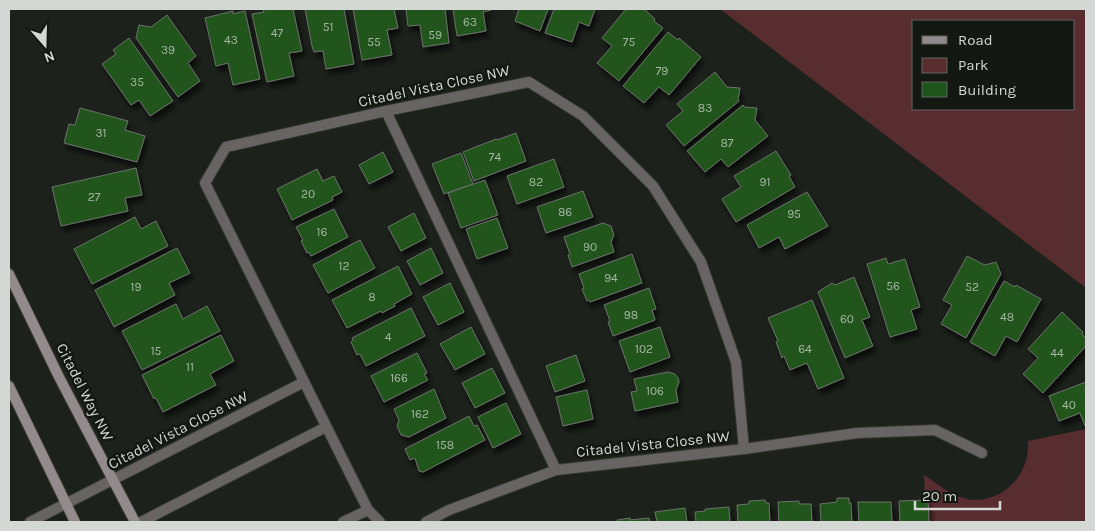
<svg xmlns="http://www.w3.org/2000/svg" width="1095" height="531" font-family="Karla,sans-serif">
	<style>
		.green { fill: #582d2f; fill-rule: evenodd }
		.building { fill: #20541d; stroke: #6c726b; filter: url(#shadow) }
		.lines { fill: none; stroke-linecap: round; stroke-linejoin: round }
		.lane-casing { stroke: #363b35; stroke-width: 12 }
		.street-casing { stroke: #363b35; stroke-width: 12 }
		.secondary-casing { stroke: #363b35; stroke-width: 12 }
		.lane { stroke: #696464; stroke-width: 10 }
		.street { stroke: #696464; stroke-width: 10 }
		.secondary { stroke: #938b8b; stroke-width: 10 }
		.labels { text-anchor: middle; stroke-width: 5; stroke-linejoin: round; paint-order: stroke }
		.number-label { font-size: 12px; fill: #a7b7a6 }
		.street-label { font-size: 15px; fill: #d4d8d4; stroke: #131812 }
	</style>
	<defs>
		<filter id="shadow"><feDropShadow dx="3" dy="5.5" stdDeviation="2.5" flood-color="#0009"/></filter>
	</defs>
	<rect width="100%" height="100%" fill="#1c211b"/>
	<g class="green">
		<path d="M720,9H1086V288ZM914,21H1074V109H914Z"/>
		<path d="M1086,429V522H926L924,475C937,483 948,494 963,498C991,506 1019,487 1026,460C1028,454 1028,447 1028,441Z"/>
	</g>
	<g class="building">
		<polygon points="263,9 293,9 302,51 289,53 294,76 267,82 252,14 264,12"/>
		<polygon points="305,9 344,9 354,64 326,69 323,51 314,52 312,46"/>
		<polygon points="353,9 394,9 398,28 387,30 392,55 362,60"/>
		<polygon points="406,9 445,9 449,43 423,47 420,25 408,26"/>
		<polygon points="453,9 491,9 491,10 483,12 486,31 457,36"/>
		<polygon points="519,9 548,9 540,31 515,21"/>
		<polygon points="554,9 595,9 589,26 579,22 572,42 545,33"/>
		<polygon points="626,9 644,9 655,19 654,21 663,28 619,81 597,63 612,46 602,38"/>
		<polygon points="233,11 233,14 245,11 260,79 233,85 228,63 216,66 205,18"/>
		<polygon points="167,15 196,56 188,63 200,81 178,97 136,38 139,25 151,27"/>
		<polygon points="668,32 678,40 679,38 701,57 669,95 659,87 644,103 623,86"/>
		<polygon points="129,38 173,101 150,116 139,100 131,105 102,64 116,54 113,50"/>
		<polygon points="715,72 727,87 740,88 738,99 739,101 684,146 666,125 683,111 677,104"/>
		<polygon points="743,105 744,107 757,108 755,120 768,136 728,167 721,159 705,172 687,151"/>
		<polygon points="80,108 128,121 125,130 145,136 137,162 64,143 69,124 75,125"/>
		<polygon points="516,133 526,161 474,181 463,152 496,139 497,140"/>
		<polygon points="776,151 791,175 789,176 795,187 736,222 722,199 741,187 734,176"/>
		<polygon points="383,152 393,172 369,184 359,165"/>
		<polygon points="461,153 473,184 444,194 432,164"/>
		<polygon points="554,159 564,187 517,204 507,176"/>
		<polygon points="136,168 142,195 125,198 128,211 61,226 52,187"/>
		<polygon points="317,169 323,181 334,176 342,192 332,197 333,200 292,220 277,189"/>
		<polygon points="485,180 498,215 461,228 448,193"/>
		<polygon points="583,191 593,217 546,233 537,207"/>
		<polygon points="807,192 828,226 785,249 779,237 759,248 747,225"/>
		<polygon points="334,209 348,237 311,256 309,252 307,253 301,241 303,240 296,227"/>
		<polygon points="414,213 426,238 401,251 388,227"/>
		<polygon points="135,217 141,229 156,221 168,246 92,284 74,249"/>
		<polygon points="497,218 508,248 477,259 466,229"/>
		<polygon points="603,223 611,226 614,235 611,242 614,252 572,267 568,255 570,254 564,237"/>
		<polygon points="360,240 375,268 328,293 313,265"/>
		<polygon points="177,248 190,273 169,283 175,295 114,327 95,290"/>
		<polygon points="431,248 443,273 420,285 407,261"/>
		<polygon points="632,254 642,283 590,302 589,300 587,301 582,289 584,288 579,274"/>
		<polygon points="967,256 985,265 996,262 1001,274 966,338 941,324 952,305 943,300"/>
		<polygon points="886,258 888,264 905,259 920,307 911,310 917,329 890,337 867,264"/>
		<polygon points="398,266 412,294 394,304 395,306 382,313 381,311 347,328 332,300"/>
		<polygon points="854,277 870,317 862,320 873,346 845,358 818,292 832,283 835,285"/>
		<polygon points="1004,281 1015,287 1016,285 1041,299 1017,342 1006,336 995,356 970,342"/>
		<polygon points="450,283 464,312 438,325 423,297"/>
		<polygon points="649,288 656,309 652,310 655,320 613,336 608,322 610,321 604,305"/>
		<polygon points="812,300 844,378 818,389 807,363 790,370 784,356 782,358 776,342 778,341 768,318"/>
		<polygon points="176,304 183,319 207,306 220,331 142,370 122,331"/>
		<polygon points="411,308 425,336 366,366 360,354 357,355 351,342 353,340 352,338"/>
		<polygon points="1062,312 1083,332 1082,334 1086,338 1086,346 1043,393 1023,374 1038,358 1028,349"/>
		<polygon points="471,327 485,354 455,370 440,344"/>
		<polygon points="660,327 670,357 630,372 619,341"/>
		<polygon points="221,335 234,361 210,374 216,385 163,412 156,398 154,399 142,375"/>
		<polygon points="417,353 427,373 424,374 428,380 384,402 371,376"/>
		<polygon points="576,355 585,381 555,392 546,366"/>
		<polygon points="492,368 505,393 475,408 462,383"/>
		<polygon points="668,372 675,374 678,378 679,382 676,390 678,402 635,411 631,392 637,391 634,379"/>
		<polygon points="1086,382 1086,426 1085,426 1080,413 1059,421 1049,396"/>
		<polygon points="434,389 446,418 409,437 401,435 397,426 399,420 394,409"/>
		<polygon points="587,390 593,419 563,426 556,397"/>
		<polygon points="506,403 521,434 493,448 478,417"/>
		<polygon points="469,416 474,426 477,425 485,440 423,472 419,471 415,458 410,460 405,449"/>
		<polygon points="837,498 849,498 849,503 851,503 852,522 821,522 820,504 837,502"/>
		<polygon points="765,500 766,503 769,503 770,522 738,522 737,505 749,504 749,501"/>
		<polygon points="928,500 929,522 900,522 899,501"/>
		<polygon points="799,501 799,504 811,504 812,522 779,522 778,502"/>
		<polygon points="858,502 891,502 892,522 859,522"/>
		<polygon points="729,507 730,522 696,522 695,512 705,511 705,509"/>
		<polygon points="685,508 687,522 657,522 655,512"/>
		<polygon points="630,518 630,520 649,518 650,522 618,522 617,520"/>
	</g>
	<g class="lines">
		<g class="lane-casing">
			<g id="lane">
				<polyline points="386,111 556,470"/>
				<polyline points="343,522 368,510"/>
			</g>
		</g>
		<g class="street-casing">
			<g id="street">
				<polyline points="30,522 304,382"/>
				<polyline points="141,522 326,427"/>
				<polyline points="380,522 368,510 205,183 226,147 386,111 529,82 583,116 653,186 701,262 736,362 744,449"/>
				<polyline points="426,522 449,510 556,470 744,449 857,433 935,430 982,453"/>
			</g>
		</g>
		<g class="secondary-casing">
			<g id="secondary">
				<polyline points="9,274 59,377 135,522"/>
				<polyline points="9,386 75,522"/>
			</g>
		</g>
		<use href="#lane" class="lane"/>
		<use href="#street" class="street"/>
		<use href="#secondary" class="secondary"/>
	</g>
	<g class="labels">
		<g class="number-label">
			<text x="470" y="26">63</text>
			<text x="328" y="31">51</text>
			<text x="277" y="37">47</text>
			<text x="435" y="39">59</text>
			<text x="231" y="44">43</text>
			<text x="374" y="46">55</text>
			<text x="629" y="46">75</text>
			<text x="168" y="54">39</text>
			<text x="662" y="75">79</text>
			<text x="137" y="86">35</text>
			<text x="705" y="112">83</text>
			<text x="101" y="137">31</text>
			<text x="727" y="147">87</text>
			<text x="495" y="161">74</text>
			<text x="536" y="186">82</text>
			<text x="765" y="186">91</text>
			<text x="308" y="198">20</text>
			<text x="94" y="201">27</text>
			<text x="565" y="216">86</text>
			<text x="794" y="218">95</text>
			<text x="322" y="236">16</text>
			<text x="590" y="251">90</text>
			<text x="344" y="270">12</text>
			<text x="611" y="282">94</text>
			<text x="893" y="290">56</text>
			<text x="136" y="291">19</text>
			<text x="972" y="291">52</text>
			<text x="372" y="301">8</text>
			<text x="631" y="319">98</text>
			<text x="1007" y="321">48</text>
			<text x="847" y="323">60</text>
			<text x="388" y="341">4</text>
			<text x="644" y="353">102</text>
			<text x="805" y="353">64</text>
			<text x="156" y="355">15</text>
			<text x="1057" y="357">44</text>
			<text x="190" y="371">11</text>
			<text x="399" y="382">166</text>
			<text x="655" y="395">106</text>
			<text x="1069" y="409">40</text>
			<text x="420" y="418">162</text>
			<text x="445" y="449">158</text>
		</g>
		<g class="street-label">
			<text transform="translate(434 86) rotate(-12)" y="5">Citadel Vista Close NW</text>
			<text transform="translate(85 392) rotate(63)" y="5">Citadel Way NW</text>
			<text transform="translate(178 430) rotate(-27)" y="5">Citadel Vista Close NW</text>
			<text transform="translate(653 444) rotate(-6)" y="5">Citadel Vista Close NW</text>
		</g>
	</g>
	<rect width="1095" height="531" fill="none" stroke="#d4d8d4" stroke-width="20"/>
	<rect x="912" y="20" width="162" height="90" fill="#131812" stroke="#606560"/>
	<rect x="922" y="36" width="25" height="8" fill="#938b8b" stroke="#606560"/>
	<text x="958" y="45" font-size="15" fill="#d4d8d4">Road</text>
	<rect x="922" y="58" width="25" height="15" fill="#582d2f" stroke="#606560"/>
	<text x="958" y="70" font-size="15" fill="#d4d8d4">Park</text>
	<rect x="922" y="82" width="25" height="15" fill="#20541d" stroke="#606560"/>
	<text x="958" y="95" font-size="15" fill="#d4d8d4">Building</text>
	<g transform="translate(45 45) rotate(160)" stroke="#131812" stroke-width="4" paint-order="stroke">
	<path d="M0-4L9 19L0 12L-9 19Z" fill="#d4d8d4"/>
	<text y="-8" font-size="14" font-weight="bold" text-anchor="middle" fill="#d4d8d4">N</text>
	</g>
	<path d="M915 501v8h85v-8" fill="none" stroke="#d4d8d4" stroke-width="2.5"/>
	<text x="922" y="501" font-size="15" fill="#d4d8d4" stroke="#131812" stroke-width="4" paint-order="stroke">20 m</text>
</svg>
